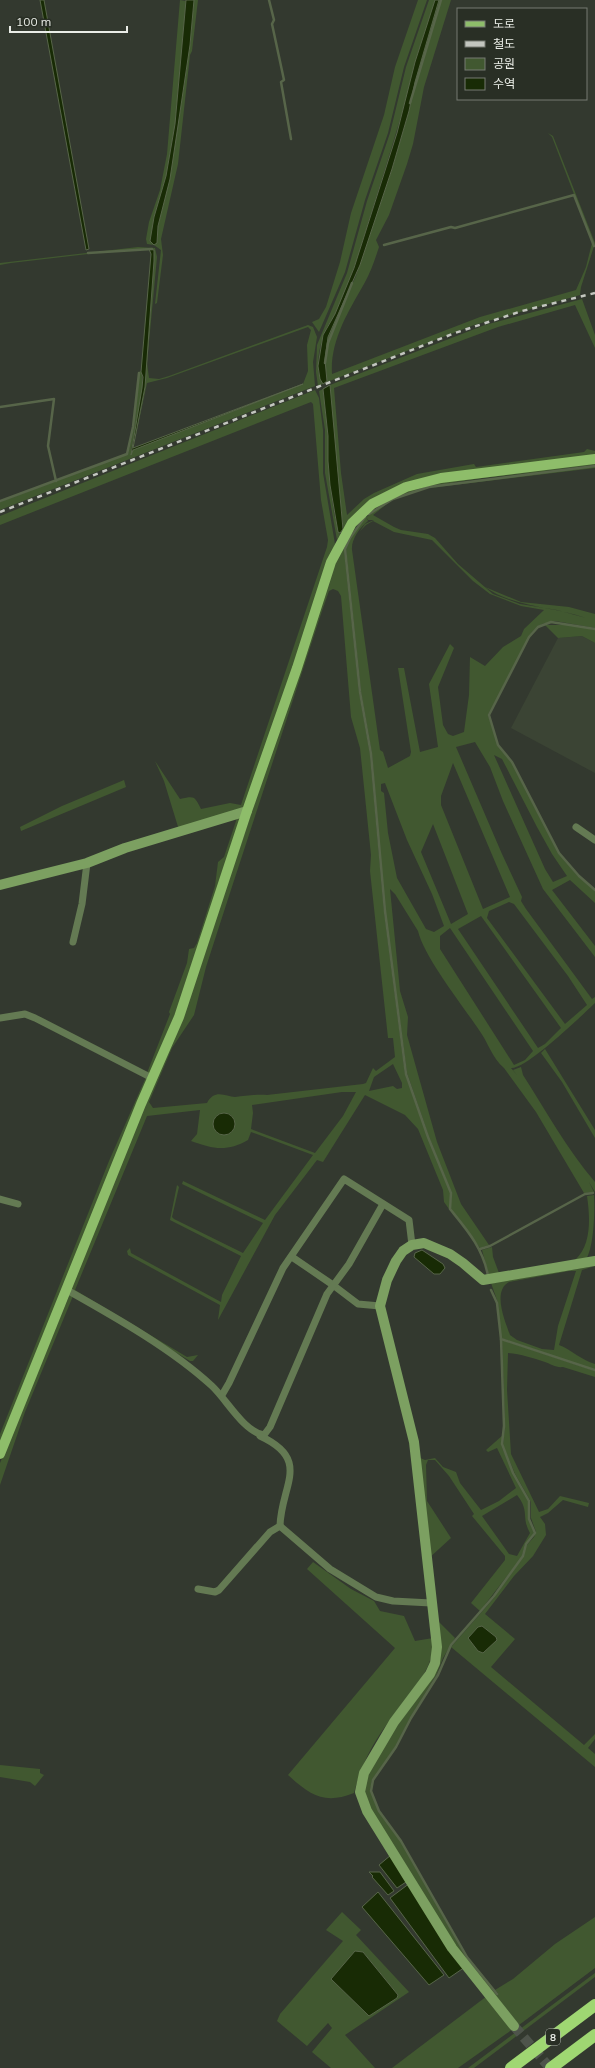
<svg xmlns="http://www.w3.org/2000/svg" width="595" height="2068" font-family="Mulish,'Noto Sans KR',sans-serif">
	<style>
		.built { fill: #3b4434 }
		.green { fill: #415830; fill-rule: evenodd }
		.water { fill: #182b05; stroke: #576549 }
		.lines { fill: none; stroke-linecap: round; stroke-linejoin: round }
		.stream { stroke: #576549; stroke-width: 2.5 }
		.secondary-tunnel { stroke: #4e544b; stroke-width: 10; stroke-dasharray: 10 5; stroke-linecap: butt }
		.street { stroke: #647a53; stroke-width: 7 }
		.secondary { stroke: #7ca061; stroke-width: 10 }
		.primary { stroke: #8ebd6a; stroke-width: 10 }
		.highway { stroke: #9fd772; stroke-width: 12 }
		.rail { stroke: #c3c6bf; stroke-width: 2.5; stroke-dasharray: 5 5; stroke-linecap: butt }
		.labels { text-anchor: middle; stroke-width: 3; stroke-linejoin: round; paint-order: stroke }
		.shield { fill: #292f25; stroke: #b0b4ad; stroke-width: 1 }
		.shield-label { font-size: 10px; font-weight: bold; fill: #eaede7 }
	</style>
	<rect width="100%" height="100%" fill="#33392f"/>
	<polygon class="built" points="582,636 595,643 595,773 511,728 558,638"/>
	<g class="green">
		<polygon points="180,0 186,1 175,124 166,176 154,217 150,241 157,243 158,226 171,170 179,118 190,45 194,0 198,0 192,51 190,55 178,164 161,239 163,255 157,303 155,304 161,250 154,245 147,244 146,239 149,222 160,190 167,154"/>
		<polygon points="418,0 427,0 404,67 388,133 365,200 345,272 319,332 312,322 319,319 326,307 340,262 351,213 384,115 395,67"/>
		<path d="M429,0H435C416,67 396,134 375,201C363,239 353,277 336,313C332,320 326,327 324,334C319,348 314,371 323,384L318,386L316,372L317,345L347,273L367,201L390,133L406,67Z"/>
		<path d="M439,0H451L424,87L413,144L407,164L389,215L376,240L379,247C375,259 371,272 364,284C348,312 330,341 332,374L480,317L576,290L586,267L592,243L594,246L552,137L548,133L553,136L595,243L581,287L580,295L474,325L327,382L325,360L328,337L356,276L392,169L409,111L415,82Z"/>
		<path d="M138,247L155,248L157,257L147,363L149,378L159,379L169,376L308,325L313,327L317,337L313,362L315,386L0,510V502L128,454L134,427L139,372L141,371C147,392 135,428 131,450L132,455V450L303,384L308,371L307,345L311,330L308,327L167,378L147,383L133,449L145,387L154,261L153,249L88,252V254L11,263L0,265V263Z"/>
		<polygon points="582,299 595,335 595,348 575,305 498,327 334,388 341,473 347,515 364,499 374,493 417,474 474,464 476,467 584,452 587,449 595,451 595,457 390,492 344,532 336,470 330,385 485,325"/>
		<polygon points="323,389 328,436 328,461 330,485 334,514 340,535 337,540 325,473 325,430 319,391"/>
		<path d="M315,390L319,398L323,430V473L335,544L243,811L179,830L164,781L155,761L180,799C195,796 194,796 201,809L230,803L241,805L327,547L328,540L321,500L313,404L311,402L0,525V516Z"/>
		<path d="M595,461V465L538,472L595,466V468L429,488L529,473C473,480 420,482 371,511L379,503L427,483Z"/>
		<path d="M393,499L373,515L394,527L380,521L401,530L428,534L435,538L458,564L493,594L520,604L557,610L586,618C553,606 515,608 485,587L521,602L569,607L595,614V628L555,621L542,624L532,632L488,715L498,745L512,763L559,854L579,877L595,890V903L570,880L552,890L595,946V957L543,889L503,801L490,767L475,742L456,747L502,854L522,897L521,901L526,909L592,999L595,997V1003C581,1016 527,1069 511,1068L517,1075L513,1070L521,1067L523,1075C546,1111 567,1149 595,1182V1192L589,1182L594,1192L584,1193L536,1112L504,1068C492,1058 488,1042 479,1030C463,1006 424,957 418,931L395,894L390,889L400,991L408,1017L407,1035L437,1142L461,1204L489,1245L480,1248L450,1209L452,1193L429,1137L407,1073L385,911L372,754L361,692L346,549L351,538L366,517L368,521C359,528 351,540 352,550L380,750L383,752L388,768L410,756L411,752L398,668H404L420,752L438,747L429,684L450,644L454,648L438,687L443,725L448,734L453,736L464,732L469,695L470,657L485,666L503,647L521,636L524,629L544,610L521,606L490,594L473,581L432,540L394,532L373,521L366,525L360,531L365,524L374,520H368L366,517ZM494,755L502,759L537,827L552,854L567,876L553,882L545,869ZM453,763L510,897L483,909L441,805V796ZM385,783L407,840L432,894L444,926L434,932L426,929L397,878L388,833L384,793L381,791V784ZM433,824L468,914L451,924L421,852ZM509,902L514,904L568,976L587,1005L565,1024L487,918L489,911ZM481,916L561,1028L545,1044L538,1048L458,929ZM450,928L533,1051L525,1060L514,1065L440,949V936Z"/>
		<path d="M344,549L359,692L370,754L384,911L405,1074L428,1137L451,1193L449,1209L444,1202L443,1190L418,1129L405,1115L365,1095L323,1162L317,1160L275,1215L218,1320L220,1305L128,1255L127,1251L130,1248L131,1253L221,1302L222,1295L241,1256L170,1220L177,1185L179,1187L172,1217L174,1219L243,1253L263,1223L182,1184L183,1181L265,1220L313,1155L251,1132L248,1140C227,1152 213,1149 191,1141L197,1134L200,1110L147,1116L75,1290L187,1357L198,1355L193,1361H190L69,1289L240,847L334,567L341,550ZM333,589L338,591L341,596L351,717L360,748L371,855L370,871L388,1038H393L395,1057L376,1071L373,1068L366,1083L363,1084L267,1095C256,1094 246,1096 235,1097C226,1097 215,1088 207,1103L153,1108L149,1102L172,1048L194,1015L206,967L228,899L322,611L329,591ZM393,1064L402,1083V1088L397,1089L393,1086L369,1091L374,1077ZM342,1092H356L343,1116L315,1153L251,1129L253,1113L252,1105Z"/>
		<polygon points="545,625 572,625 595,630 595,643 582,636 558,638"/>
		<polygon points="124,780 126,787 21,831 20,827 62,806"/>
		<polygon points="238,815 242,815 187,983 151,1075 147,1073 170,1014 169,1012 187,963 189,949 194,948 197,943 215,886 218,862 224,857"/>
		<polygon points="545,1049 595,1130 595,1138 562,1082 541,1053"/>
		<polygon points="146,1077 150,1079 0,1443 0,1434 109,1161"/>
		<path d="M594,1195C595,1209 594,1248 586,1259L489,1276L482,1250L492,1247L493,1257L499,1273L575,1260C592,1245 590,1216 587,1196Z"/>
		<path d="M595,1266L582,1270L559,1345C572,1350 581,1360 595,1364V1370L501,1338L498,1303L491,1283ZM569,1271H576L558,1326L554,1350L542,1349L517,1340L510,1335C505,1321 492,1291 509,1282Z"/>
		<polygon points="70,1294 73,1296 25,1412 0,1485 0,1463"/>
		<path d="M502,1340L595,1371V1377L563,1367C556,1368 551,1364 545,1362C533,1358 521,1354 508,1353L507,1390L511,1454L539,1512L548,1509L560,1496L589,1503L588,1507L563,1500L548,1513L540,1517L545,1524L546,1535L533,1556L514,1576L485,1614L515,1639L491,1667L584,1745L595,1734V1739L588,1748L595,1754V1767L451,1647L493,1599L524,1556L525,1547L534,1537L536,1532L531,1518V1502L515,1474L503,1445L505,1426Z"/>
		<path d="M503,1435L501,1444L503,1450L529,1502L528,1519L534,1533L525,1544L522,1556L518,1562L480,1611L471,1603L505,1560V1556L472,1516L474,1514L449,1476L435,1460H428L426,1465L427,1501L451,1538L428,1559L418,1457L425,1460L435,1458L443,1467L456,1472L460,1483L481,1510L499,1501L516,1488L497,1448L488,1452L486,1450ZM517,1495C530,1511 521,1517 530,1533L517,1556L509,1554L482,1516Z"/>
		<path d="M313,1562L351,1589L374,1601L380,1611L404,1616L415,1641L433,1638C437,1672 398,1707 380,1734C368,1752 359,1773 354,1793C324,1805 310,1795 288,1775L395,1648L307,1569Z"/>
		<polygon points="434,1617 455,1638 443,1658 437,1674 410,1718 395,1747 372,1780 370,1791 379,1811 401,1841 466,1957 497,1995 498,1993 495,1990 513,1979 555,1944 595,1917 595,1968 519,2025 459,1955 363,1799 365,1775 430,1676"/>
		<polygon points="0,1765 40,1769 40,1773 44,1775 35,1786 30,1782 0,1777"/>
		<path d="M342,1912L361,1930L356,1935L409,1992L345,2035L375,2068H331L312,2052L332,2028L328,2023L307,2046L277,2021L280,2014L343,1941L326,1930ZM363,1952L398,1995L396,1998L369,2016Z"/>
		<polygon points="595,1973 595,1977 474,2068 468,2068"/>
		<polygon points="487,1996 513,2029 458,2068 392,2068"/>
	</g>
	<g class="water">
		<polygon points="40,0 44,0 89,249 86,250"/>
		<polygon points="186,0 194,0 190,45 176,139 170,179 158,226 157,243 154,245 150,241 154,217 166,176 175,124"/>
		<polygon points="435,0 439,0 415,82 409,111 392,169 360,265 328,337 325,360 327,381 323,384 320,379 318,366 323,335 335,314 354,268 397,133 415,62"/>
		<polygon points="149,249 154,250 154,261 145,387 133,448 303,384 133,450 131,455 142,388 143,377 141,372 151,254"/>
		<polygon points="330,385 343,529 340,533 338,532 330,485 328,461 328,436 323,389"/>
		<circle cx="224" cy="1124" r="11"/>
		<polygon points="422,1250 443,1264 445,1268 440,1274 434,1274 414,1257 415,1253"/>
		<polygon points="482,1626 496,1637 497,1640 483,1653 478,1651 468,1638 478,1627"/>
		<polygon points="391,1855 409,1880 397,1888 379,1865"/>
		<polygon points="369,1872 380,1872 394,1891 388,1895 372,1877 373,1876"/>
		<polygon points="410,1883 465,1967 449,1978 390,1898"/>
		<polygon points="378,1892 444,1975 429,1985 362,1907"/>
		<polygon points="355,1951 363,1952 398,1995 397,1998 369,2016 331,1979"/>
	</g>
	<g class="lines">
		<g class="stream">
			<polyline points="269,0 274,20 272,24 284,80 281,82 291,139"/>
			<polyline points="410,103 441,0"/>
			<polyline points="384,245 451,227 455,228 574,195 594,246"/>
			<polyline points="88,253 152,249"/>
			<polyline points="325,363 328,343 352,283"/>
			<polyline points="0,407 54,399 48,446 56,481"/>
			<polyline points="0,501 127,454 133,427 139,373"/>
			<polyline points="369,514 393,499 429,487 595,466"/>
			<path d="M365,517L350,538L345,549L360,692L371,754L385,911L406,1074L428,1137L451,1193L450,1209C467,1230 483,1248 488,1276"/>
			<polyline points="595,629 551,622 538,627 529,637 489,715 498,745 512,762 559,853 579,876 595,890"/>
			<polyline points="480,1249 490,1246 585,1194 593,1193"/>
			<polyline points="491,1290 497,1303 501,1339 595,1370"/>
			<polyline points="497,1994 467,1957 401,1841 379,1811 371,1791 373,1780 396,1747 411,1718 438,1675 451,1645 494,1596 523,1556 526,1544 535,1533 529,1519 529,1501 513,1473 502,1444 504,1426 501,1339"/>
		</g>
		<polyline class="secondary-tunnel" points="514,2026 550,2068"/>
		<g class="street">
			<polyline points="576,827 595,840"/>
			<polyline points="73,942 82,904 87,863"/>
			<polyline points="0,1018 25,1014 35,1018 152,1078"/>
			<polyline points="0,1199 18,1204"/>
			<polyline points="292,1257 333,1285 358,1304 380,1306"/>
			<path d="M67,1290C115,1317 172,1349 212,1386C227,1400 244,1432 264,1435L270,1427L327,1294L349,1264L383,1204"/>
			<polyline points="222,1395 229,1383 283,1268 344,1179 409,1220 412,1245"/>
			<path d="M260,1436C312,1460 281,1485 280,1526"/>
			<polyline points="198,1589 215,1592 219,1590 270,1532 280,1526 330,1569 376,1597 393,1601 431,1603"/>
		</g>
		<g class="secondary">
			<polyline points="0,885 87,863 125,848 247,811"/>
			<polyline points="514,2026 452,1948 367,1811 360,1792 364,1773 394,1722 430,1674 435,1663 437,1647 414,1442 380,1306 387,1280 396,1261 403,1251 412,1245 424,1243 450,1254 463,1263 483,1280 595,1261"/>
		</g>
		<polyline class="primary" points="0,1454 141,1104 179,1017 247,811 297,668 331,562 352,523 372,504 406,487 441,478 595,459"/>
		<g class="highway">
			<polyline points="511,2068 595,2005"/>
			<polyline points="551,2068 595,2035"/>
		</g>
		<polyline class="rail" points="0,512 455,333 522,311 595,293"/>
	</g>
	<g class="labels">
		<rect class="shield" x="546" y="2029" width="14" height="16" rx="3"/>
		<g class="shield-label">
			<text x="553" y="2041">8</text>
		</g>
	</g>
	<rect x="457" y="8" width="130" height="92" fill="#292f25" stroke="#767b73"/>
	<rect x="465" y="21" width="20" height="6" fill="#8ebd6a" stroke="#767b73"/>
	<text x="493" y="28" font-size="12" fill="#eaede7">도로</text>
	<rect x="465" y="41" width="20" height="6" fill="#c3c6bf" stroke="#767b73"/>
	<text x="493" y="48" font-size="12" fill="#eaede7">철도</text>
	<rect x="465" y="58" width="20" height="12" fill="#415830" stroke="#767b73"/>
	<text x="493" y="68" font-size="12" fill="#eaede7">공원</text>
	<rect x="465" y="78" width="20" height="12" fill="#182b05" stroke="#767b73"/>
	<text x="493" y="88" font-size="12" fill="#eaede7">수역</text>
	<path d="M10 26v6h117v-6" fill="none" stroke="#eaede7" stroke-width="2"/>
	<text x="16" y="26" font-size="12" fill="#eaede7" stroke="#292f25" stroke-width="3" paint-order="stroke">100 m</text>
</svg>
